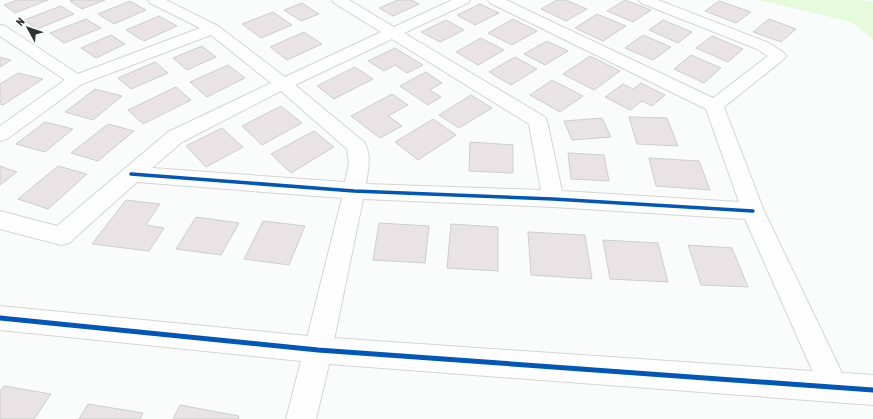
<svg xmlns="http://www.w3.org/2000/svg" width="873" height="419" font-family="'Asap Condensed',sans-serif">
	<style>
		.green { fill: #e5fbdb }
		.building { fill: #e9e3e6; stroke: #cdcece }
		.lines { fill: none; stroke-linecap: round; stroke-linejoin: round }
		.minor-casing { stroke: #d4d5d5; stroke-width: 2 }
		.tertiary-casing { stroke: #d4d5d5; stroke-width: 2 }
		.minor { fill: #fefefe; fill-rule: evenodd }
		.tertiary { fill: #fefefe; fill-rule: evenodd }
		.cycleway-far1-casing { stroke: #fff; stroke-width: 6 }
		.cycleway-casing { stroke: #fff; stroke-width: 8 }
		.cycleway-far1 { stroke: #0057b8; stroke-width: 3.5 }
		.cycleway { stroke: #0057b8; stroke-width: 5 }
	</style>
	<rect width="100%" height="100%" fill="#fafbfb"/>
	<polygon class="green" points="759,0 862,0 873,2 873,39 851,22"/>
	<g class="building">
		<polygon points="17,0 48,0 15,13 4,5"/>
		<polygon points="73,0 105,0 82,9 70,1"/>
		<polygon points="398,0 412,0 419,4 393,16 379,8"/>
		<polygon points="557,0 566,0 587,9 566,21 541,9"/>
		<polygon points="625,0 651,10 633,22 607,11"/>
		<polygon points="130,1 146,10 114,24 98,14"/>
		<polygon points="719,1 751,12 736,23 705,11"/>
		<polygon points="302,3 319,14 301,21 284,10"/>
		<polygon points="480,4 499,13 475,25 457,15"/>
		<polygon points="61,6 74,14 37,29 24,20"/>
		<polygon points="273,12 292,25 261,38 242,24"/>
		<polygon points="597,14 626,26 603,41 575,28"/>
		<polygon points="159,16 177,26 144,41 126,30"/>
		<polygon points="86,19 101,28 64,43 50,33"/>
		<polygon points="513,19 537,31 512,45 488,33"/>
		<polygon points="769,19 796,29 781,42 753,32"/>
		<polygon points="446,20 464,30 440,42 421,32"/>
		<polygon points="663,20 692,32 678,43 649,30"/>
		<polygon points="304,32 322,44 287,60 270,47"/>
		<polygon points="111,35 125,44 96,58 81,48"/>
		<polygon points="643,35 671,47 653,60 625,48"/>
		<polygon points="712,36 743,49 728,62 696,48"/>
		<polygon points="481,38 504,50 478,65 456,52"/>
		<polygon points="547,41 568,51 545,65 524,54"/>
		<polygon points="202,46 216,57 187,70 173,58"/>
		<polygon points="395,48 423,65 407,73 395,65 384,71 368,61"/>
		<polygon points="691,55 721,68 704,83 674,69"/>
		<polygon points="590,56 620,71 594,90 563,74"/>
		<polygon points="0,57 11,60 0,67"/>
		<polygon points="515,57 537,69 511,85 489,72"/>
		<polygon points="155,62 168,73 131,89 118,78"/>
		<polygon points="228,65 245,78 207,97 190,82"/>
		<polygon points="355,67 373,79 334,99 317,86"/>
		<polygon points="426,72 442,83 430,90 441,97 428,105 400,86"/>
		<polygon points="18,73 43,79 3,105 0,104 0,84"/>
		<polygon points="552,80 583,96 560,112 530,95"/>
		<polygon points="641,83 665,95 652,106 642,101 630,110 605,97 623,84 633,89"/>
		<polygon points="176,87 191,100 143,124 128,110"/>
		<polygon points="95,89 122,96 93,120 65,112"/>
		<polygon points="392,94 408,105 388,116 402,126 380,138 351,116"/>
		<polygon points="471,95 492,108 459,128 439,115"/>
		<polygon points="281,106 302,123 262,145 242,126"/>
		<polygon points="629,117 667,118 678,146 637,144"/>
		<polygon points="602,118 611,137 572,140 564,121"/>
		<polygon points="433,119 456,135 418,160 395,142"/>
		<polygon points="45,122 73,129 45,152 16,144"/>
		<polygon points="108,124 134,131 98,161 71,153"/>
		<polygon points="222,128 243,147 206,167 186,146"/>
		<polygon points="314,131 334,147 291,173 271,154"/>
		<polygon points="470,142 513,145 513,173 469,171"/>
		<polygon points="568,153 604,155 609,181 571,179"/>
		<polygon points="649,158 699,161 710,190 656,186"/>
		<polygon points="0,166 17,172 0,185"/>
		<polygon points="58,166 87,174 48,209 18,199"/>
		<polygon points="126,200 160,204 146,225 164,228 149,251 92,244"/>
		<polygon points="196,217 239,223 221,255 176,249"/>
		<polygon points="263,221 305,226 289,265 244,259"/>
		<polygon points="379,223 429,226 425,263 373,260"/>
		<polygon points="451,224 498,227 498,271 447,268"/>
		<polygon points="528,232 585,235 592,279 531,275"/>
		<polygon points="603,240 658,243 668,282 610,279"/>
		<polygon points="688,245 732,248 748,287 701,285"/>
		<polygon points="4,386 51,394 34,419 0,419 0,391"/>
		<polygon points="88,404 143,413 140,419 79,419"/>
		<polygon points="180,405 239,416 238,419 173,419"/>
	</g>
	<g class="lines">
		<g class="minor-casing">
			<path id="minor" d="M148,0H166L218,26L285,77L381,32L334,3L332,0H349L394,27L452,0H470L468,3L404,33L545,117L547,121L562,191L739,202L706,109L490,3L488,0H506L713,98L768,56L757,49L641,3L639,0H658L769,43L784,53L786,56L784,59L724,107L764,211L844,377L848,387L844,397L834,401L824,397L745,219L553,207L363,199L332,350L328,359L318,363L308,359L304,350L342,198L137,182L69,243L61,245L0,229V211L57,226L168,132L271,83L211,35L82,84L7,139L0,141V126L65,80L0,36V25L5,26L78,74L200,28L150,3ZM392,39L529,124L541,190L366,184C368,170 372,155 364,142L295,85ZM281,91L347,149L349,163L345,182L152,168L182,142Z"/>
		</g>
		<g class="tertiary-casing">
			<polygon id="tertiary" points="0,306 318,337 873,375 873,405 329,364 316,419 286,419 301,361 0,330"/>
		</g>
		<use href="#minor" class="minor"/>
		<use href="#tertiary" class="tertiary"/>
		<g class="cycleway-far1-casing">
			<polyline id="cycleway-far1" points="131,174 354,191 553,199 753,211"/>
		</g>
		<g class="cycleway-casing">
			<polyline id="cycleway" points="0,318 318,350 873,390"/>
		</g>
		<use href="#cycleway-far1" class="cycleway-far1"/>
		<use href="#cycleway" class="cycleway"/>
	</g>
	<g transform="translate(28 28) rotate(310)" stroke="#ffffff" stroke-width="3" paint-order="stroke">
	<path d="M0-3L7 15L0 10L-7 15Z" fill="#313232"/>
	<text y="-6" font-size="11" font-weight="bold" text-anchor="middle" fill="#313232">N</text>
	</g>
</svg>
